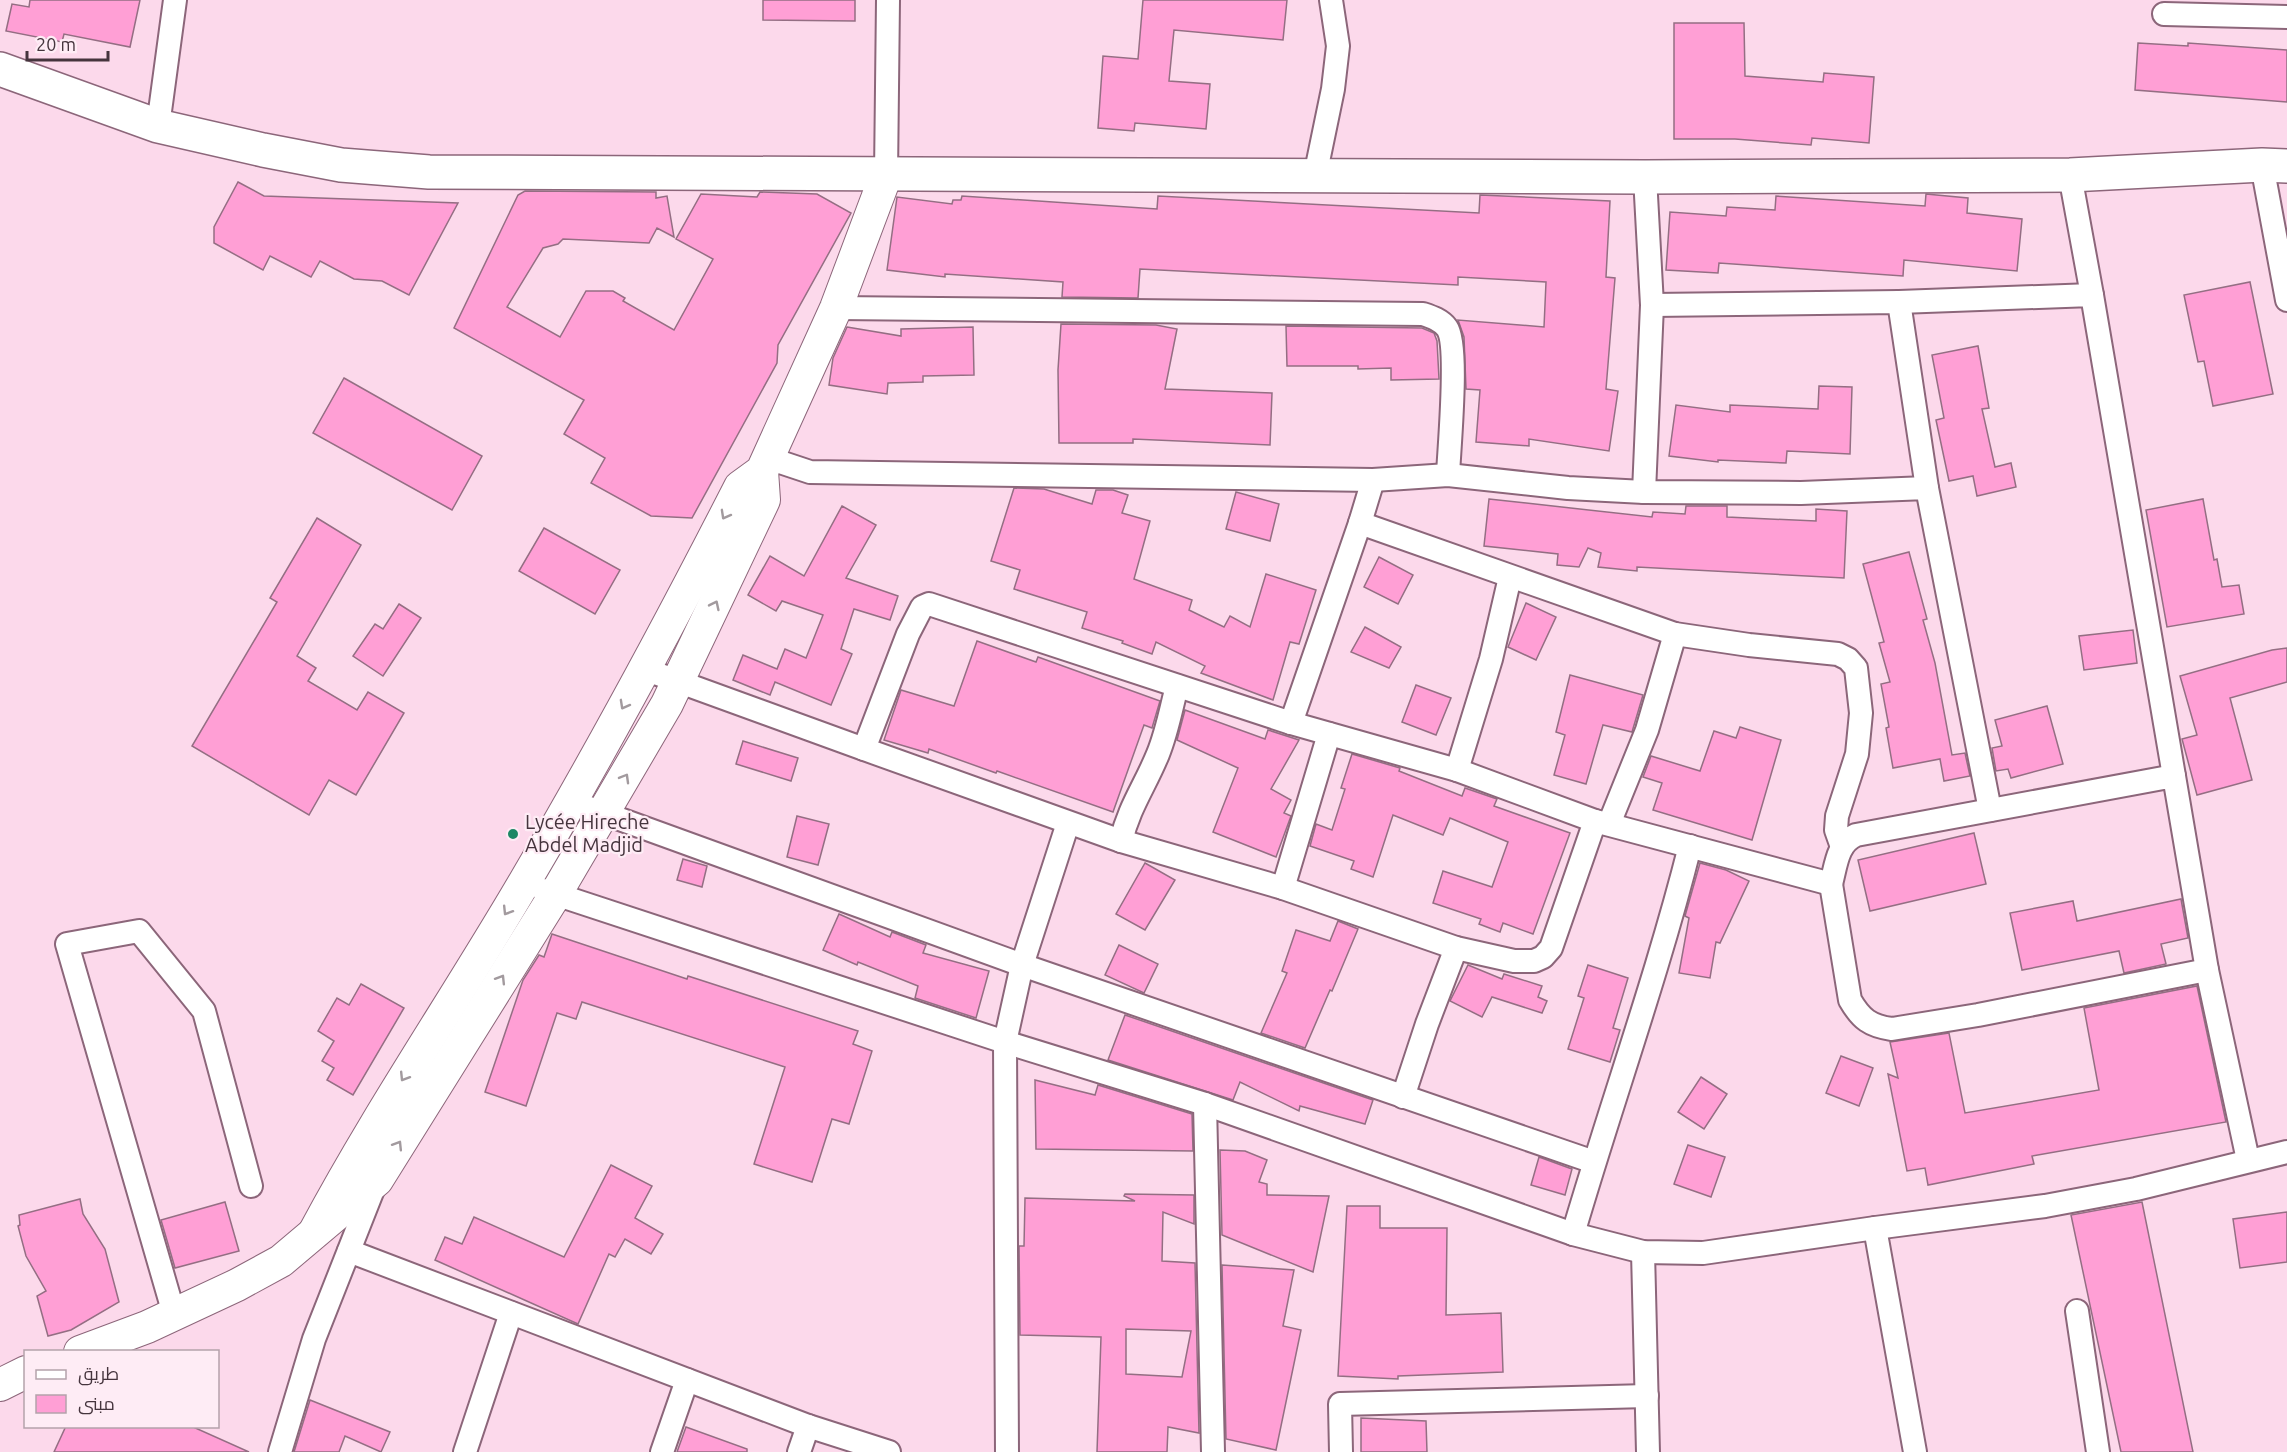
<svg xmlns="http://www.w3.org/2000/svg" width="2287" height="1452" font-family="Ubuntu,Cairo,sans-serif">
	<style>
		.building { fill: #ff9fd5; stroke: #946e83; stroke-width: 1.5; fill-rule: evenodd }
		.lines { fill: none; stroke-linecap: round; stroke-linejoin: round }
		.street-casing { stroke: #8c667a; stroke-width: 26 }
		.secondary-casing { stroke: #8c667a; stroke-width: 34 }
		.primary-casing { stroke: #8c667a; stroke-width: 36 }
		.street { stroke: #fff; stroke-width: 22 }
		.secondary { stroke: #fff; stroke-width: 32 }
		.primary { stroke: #fff; stroke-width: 33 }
		.oneway { stroke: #a29a9e }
		.poi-dot { fill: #1d8865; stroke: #feecf5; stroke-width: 2 }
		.labels { text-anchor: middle; stroke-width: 4.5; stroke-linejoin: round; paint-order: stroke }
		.poi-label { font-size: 20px; fill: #45343d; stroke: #feecf5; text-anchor: start }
	</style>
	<rect width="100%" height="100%" fill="#fcd9eb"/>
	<g class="building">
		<polygon points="30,0 140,0 130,47 64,34 62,42 6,31 12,4 29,7"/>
		<polygon points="763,0 855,0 855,21 763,20"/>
		<polygon points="1143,0 1287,0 1283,40 1174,30 1169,81 1210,84 1206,129 1135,123 1134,131 1098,128 1103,56 1138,59"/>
		<polygon points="1674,23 1744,23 1745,76 1823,82 1824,73 1874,77 1869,143 1812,138 1811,145 1735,139 1674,139"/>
		<polygon points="2138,43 2188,46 2188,43 2287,50 2287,102 2135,90"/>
		<polygon points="238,182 264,196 458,203 409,295 382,281 354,279 320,261 311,277 270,256 263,270 214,243 214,227"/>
		<polygon points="525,191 656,192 656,198 667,196 674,237 657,228 649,243 563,239 558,244 543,248 507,307 560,337 586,291 613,291 625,298 623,301 674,330 713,259 676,239 701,194 757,197 760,192 817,194 851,213 778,345 777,363 692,518 651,516 591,483 605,458 564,434 584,400 454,328 518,195"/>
		<polygon points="1926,194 1968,198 1967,213 2022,219 2017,271 1904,260 1903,276 1719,263 1718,273 1666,270 1670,212 1726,216 1727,207 1775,210 1776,196 1925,206"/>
		<polygon points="1480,195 1610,201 1606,277 1615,278 1606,389 1618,391 1609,451 1529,439 1529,446 1476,442 1480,390 1466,389 1464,337 1458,320 1544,327 1546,282 1458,277 1458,285 1140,269 1138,298 1062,297 1063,282 945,274 945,277 887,270 897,197 952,204 953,200 961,200 962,196 1157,209 1158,196 1479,213"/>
		<polygon points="2250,282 2273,394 2213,406 2204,361 2198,362 2184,295"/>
		<polygon points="1061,324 1156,325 1177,329 1165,389 1272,393 1270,445 1133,439 1133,443 1059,443 1058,370"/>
		<polygon points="1286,326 1422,328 1434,333 1437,341 1439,379 1391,380 1391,368 1358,369 1358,366 1287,366"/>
		<polygon points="847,327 901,336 901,329 973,327 974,375 923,376 923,382 888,383 887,394 829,385 833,358"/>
		<polygon points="1978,346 1989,408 1982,409 1995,467 2011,463 2016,487 1977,496 1973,476 1949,481 1936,420 1944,418 1932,355"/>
		<polygon points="344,378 482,456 452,510 313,433"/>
		<polygon points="1819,386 1852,387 1850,454 1787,451 1786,463 1718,460 1718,462 1669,456 1676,405 1730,412 1730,405 1818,409"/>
		<polygon points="1014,488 1044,489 1092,504 1096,490 1113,490 1128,495 1122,513 1150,521 1134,579 1192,600 1189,610 1224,627 1230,616 1250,627 1266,574 1316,590 1299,644 1290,642 1273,700 1201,673 1205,666 1156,642 1152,654 1122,643 1123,641 1082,628 1087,612 1014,589 1020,570 991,561"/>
		<polygon points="1236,492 1279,504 1270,541 1226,529"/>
		<polygon points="1489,499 1652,517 1653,512 1685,514 1686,506 1727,506 1727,517 1816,521 1816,509 1847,511 1844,578 1637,567 1637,571 1598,567 1601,553 1588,548 1579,567 1557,565 1558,554 1484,546"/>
		<polygon points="2203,499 2214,560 2217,559 2222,587 2239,585 2244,614 2167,627 2146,510"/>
		<polygon points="842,506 876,525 846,578 898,596 890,620 854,609 841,649 852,654 831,705 775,682 770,695 733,680 743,655 777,669 785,649 806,658 823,615 782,601 776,611 748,595 770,556 804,576"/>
		<polygon points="317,518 361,545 297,656 316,668 308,681 357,710 368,692 404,713 356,795 329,780 309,815 192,746 277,602 270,598"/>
		<polygon points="544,528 620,570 595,614 519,571"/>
		<polygon points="1909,552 1927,619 1923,620 1935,663 1952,755 1965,753 1970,776 1944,781 1940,759 1893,768 1886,728 1889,727 1881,684 1890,682 1879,643 1884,642 1863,564"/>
		<polygon points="1379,557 1413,575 1398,604 1364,587"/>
		<polygon points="1526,603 1556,617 1536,660 1508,647"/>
		<polygon points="399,604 421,618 383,676 353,656 375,624 383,629"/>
		<polygon points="1365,627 1401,647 1389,668 1351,652"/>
		<polygon points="2133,630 2137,663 2084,670 2079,636"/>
		<polygon points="977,641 1036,662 1038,657 1160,701 1152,728 1144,725 1113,812 997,771 996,773 929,749 928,753 884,740 901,690 954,706"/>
		<polygon points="2287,648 2287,682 2230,698 2252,780 2197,795 2182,739 2197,735 2180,676 2272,650"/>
		<polygon points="1570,675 1643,695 1632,732 1603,725 1586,784 1554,775 1565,735 1556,732"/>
		<polygon points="1416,685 1451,698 1436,735 1402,722"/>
		<polygon points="2047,706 2063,764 2011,778 2008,769 1996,771 1992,748 2002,746 1995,720"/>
		<polygon points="1185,710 1265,739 1268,730 1299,740 1271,789 1291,800 1284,813 1291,816 1276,857 1213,832 1238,768 1177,740"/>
		<polygon points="1740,727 1781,740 1752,840 1653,810 1662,783 1643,777 1651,756 1700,771 1714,731 1736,738"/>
		<polygon points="743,741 798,758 791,781 736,764"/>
		<polygon points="1352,754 1400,768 1399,771 1462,796 1465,788 1497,799 1494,806 1570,833 1533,934 1503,923 1500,932 1479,924 1481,919 1433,903 1443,871 1492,887 1508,842 1450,818 1443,835 1393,815 1373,877 1351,869 1354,861 1310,846 1316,824 1332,830 1345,789 1341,788"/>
		<polygon points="797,816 829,824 818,865 787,857"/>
		<polygon points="1974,833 1986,884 1870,911 1858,860"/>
		<polygon points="683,859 707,866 702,887 677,880"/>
		<polygon points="1145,863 1175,880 1145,930 1116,914"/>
		<polygon points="1700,863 1726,870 1749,881 1720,943 1716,942 1710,978 1679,973 1689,918 1685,916"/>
		<polygon points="2181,899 2188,938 2161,944 2166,964 2124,973 2119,951 2022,970 2010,913 2073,901 2077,921"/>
		<polygon points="839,914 890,937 892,932 926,945 923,953 989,971 976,1018 915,998 918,986 858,962 857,965 823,950"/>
		<polygon points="1338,921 1358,929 1332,991 1330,990 1305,1048 1261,1033 1287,973 1282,971 1296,930 1330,941"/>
		<polygon points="552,934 687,979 688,976 858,1031 853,1044 872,1051 849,1124 832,1119 812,1182 754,1164 785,1067 582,1002 576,1019 557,1013 526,1106 485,1092 523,980 539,955 544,957"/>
		<polygon points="1119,945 1158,964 1144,993 1105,975"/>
		<polygon points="1468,965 1502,979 1504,974 1542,986 1538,997 1547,1001 1542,1013 1492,997 1482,1017 1450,1001"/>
		<polygon points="1588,965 1628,978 1613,1028 1620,1030 1610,1062 1568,1049 1584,998 1578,996"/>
		<polygon points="361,984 404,1008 353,1095 327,1080 334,1068 322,1061 334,1041 318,1031 337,998 349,1005"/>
		<polygon points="2197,986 2226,1122 2032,1156 2034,1164 1928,1185 1925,1168 1907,1171 1888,1074 1898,1078 1890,1042 1949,1033 1965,1113 2099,1090 2084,1008"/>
		<polygon points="1125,1015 1373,1100 1365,1124 1300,1106 1299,1111 1240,1082 1233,1100 1108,1060"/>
		<polygon points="1841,1056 1873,1068 1859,1106 1826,1093"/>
		<polygon points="1701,1077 1727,1094 1704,1129 1678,1112"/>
		<polygon points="1035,1080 1095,1095 1098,1085 1192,1114 1193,1151 1036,1149"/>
		<polygon points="1688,1145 1725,1157 1711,1197 1674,1184"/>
		<polygon points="1220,1150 1245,1151 1267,1160 1259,1182 1267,1184 1267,1195 1329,1196 1313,1272 1222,1235"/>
		<polygon points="1539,1157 1572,1169 1565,1195 1531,1185"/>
		<polygon points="611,1165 652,1186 635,1218 663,1234 651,1254 625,1239 615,1257 609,1254 578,1324 435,1260 445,1237 462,1244 474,1217 564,1257"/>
		<path d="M1125,1194L1194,1195V1224L1163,1212L1162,1261L1195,1263L1199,1433L1168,1427L1167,1452H1097L1101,1337L1020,1335L1019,1246H1024L1025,1198L1135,1201L1124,1196ZM1126,1329L1191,1331L1182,1377L1126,1374Z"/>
		<polygon points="80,1199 83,1214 105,1249 119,1302 71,1330 48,1336 37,1296 46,1291 26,1256 18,1226 20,1225 19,1215"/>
		<polygon points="225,1202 239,1251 175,1268 161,1220"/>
		<polygon points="2142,1202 2193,1452 2121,1452 2071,1215"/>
		<polygon points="1347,1206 1380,1206 1380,1228 1447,1228 1446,1315 1501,1313 1503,1372 1398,1376 1398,1379 1338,1376"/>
		<polygon points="2287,1212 2287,1262 2240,1268 2233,1219"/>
		<polygon points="1222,1265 1294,1270 1283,1326 1301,1330 1276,1450 1226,1439"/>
		<polygon points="310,1400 390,1432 381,1452 345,1436 339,1452 294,1452"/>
		<polygon points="1361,1418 1426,1421 1427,1452 1361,1452"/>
		<polygon points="66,1426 191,1426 249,1452 54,1452"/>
		<polygon points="686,1427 747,1449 747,1452 677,1452"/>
	</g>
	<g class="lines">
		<g class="street-casing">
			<g id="street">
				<polyline points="2164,14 2287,17"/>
				<polyline points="158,126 175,0"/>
				<polyline points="2262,165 2287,300"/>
				<polyline points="886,175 888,0"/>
				<polyline points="2070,175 2092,295"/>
				<polyline points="1315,176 1333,89 1338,46 1331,0"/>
				<polyline points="1899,302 2092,295 2174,776"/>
				<polyline points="1652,305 1899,302 1927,488"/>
				<path d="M836,308L1423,314C1432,317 1441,320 1447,328C1459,345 1449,449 1448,475"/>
				<polyline points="768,458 810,472 1373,480 1448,475 1568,488 1644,492 1801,493 1927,488 1990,810"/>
				<polyline points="1373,480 1360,523 1675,634 1749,645 1838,654 1848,659 1856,668 1861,713 1857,754 1837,816 1836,830 1842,847"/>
				<polyline points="1644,492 1652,305 1645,177"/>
				<polygon points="929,604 1291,723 1457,770 1595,821 1551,948 1543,957 1534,961 1514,961 1456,948 1283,888 1121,841 864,749 908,634 922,607"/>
				<polyline points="644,669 864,749"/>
				<polyline points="1291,723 1360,523"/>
				<polyline points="1457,770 1491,659 1510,577"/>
				<polyline points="570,801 1022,965 1594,1162"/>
				<path d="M1595,821L1831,884C1836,866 1837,843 1856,835L2174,776L2207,970L2248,1160"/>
				<polyline points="1609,824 1647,730 1675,634"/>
				<path d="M1121,841C1129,807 1145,786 1158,754C1167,732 1171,709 1177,686"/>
				<path d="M1831,884L1850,1000C1861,1019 1870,1026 1892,1029L1978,1015L2207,970"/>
				<polyline points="1283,888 1329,734"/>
				<polyline points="543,890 1005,1042 1205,1104 1573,1234 1643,1252 1703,1253 1875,1228 2045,1206 2136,1189 2287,1152"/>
				<polyline points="1403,1097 1427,1024 1456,948"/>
				<polyline points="1205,1104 1213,1452"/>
				<polyline points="1875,1228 1915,1452"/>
				<path d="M1573,1234C1611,1104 1657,977 1690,846"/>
				<polyline points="349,1251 808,1426 889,1452"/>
				<polyline points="1643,1252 1648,1452"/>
				<polyline points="2077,1311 2098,1452"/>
				<polyline points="174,1314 67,944 139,931 204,1011 251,1186"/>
				<polyline points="280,1452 314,1339 376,1182"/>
				<polyline points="465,1452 511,1313"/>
				<polyline points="662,1452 687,1380"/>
				<polyline points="799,1452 808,1426"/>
				<polyline points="1007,1452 1005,1042 1022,965 1068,823"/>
				<polyline points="1341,1452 1340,1404 1647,1396"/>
			</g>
		</g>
		<g class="secondary-casing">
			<g id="secondary">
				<path d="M315,1231C379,1111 456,999 525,881C601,752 672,620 740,487L762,471L836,308L886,175"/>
				<polyline points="80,1352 147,1327 237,1285 281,1261 377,1180 555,895 667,704 764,500 762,471"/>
				<polyline points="0,1385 26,1372"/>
			</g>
		</g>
		<g class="primary-casing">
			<polyline id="primary" points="0,69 158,126 263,150 341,165 429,172 1645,177 2070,175 2262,165 2287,166"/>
		</g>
		<use href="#street" class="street"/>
		<use href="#secondary" class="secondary"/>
		<use href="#primary" class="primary"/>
	</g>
	<defs><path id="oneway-chevron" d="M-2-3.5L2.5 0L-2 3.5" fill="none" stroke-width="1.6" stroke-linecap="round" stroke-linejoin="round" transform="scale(1.5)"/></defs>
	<g class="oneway">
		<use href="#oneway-chevron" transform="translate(725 515) rotate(119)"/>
		<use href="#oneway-chevron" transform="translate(715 605) rotate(-64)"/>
		<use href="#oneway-chevron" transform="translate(624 705) rotate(119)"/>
		<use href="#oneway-chevron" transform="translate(625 778) rotate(-60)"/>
		<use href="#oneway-chevron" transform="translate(507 911) rotate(122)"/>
		<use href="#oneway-chevron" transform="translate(501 979) rotate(-58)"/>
		<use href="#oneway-chevron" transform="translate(404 1077) rotate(122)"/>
		<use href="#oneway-chevron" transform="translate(398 1145) rotate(-58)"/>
	</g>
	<circle class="poi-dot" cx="513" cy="834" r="6"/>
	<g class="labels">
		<g class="poi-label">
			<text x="525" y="829">Lycée Hireche<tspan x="525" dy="23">Abdel Madjid</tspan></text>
		</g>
	</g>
	<rect x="24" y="1350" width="195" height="78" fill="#feecf5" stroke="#b4a2ab" stroke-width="1.5"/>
	<rect x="36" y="1370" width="30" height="9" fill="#ffffff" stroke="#b4a2ab" stroke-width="1.5"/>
	<text x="78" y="1380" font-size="18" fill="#45343d">طريق</text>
	<rect x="36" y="1395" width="30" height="18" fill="#ff9fd5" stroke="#b4a2ab" stroke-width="1.5"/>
	<text x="78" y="1410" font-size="18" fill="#45343d">مبنى</text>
	<path d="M27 51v9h81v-9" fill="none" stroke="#45343d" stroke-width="3"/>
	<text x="36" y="51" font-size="18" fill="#45343d" stroke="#feecf5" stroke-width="4.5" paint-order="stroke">20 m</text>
</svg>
